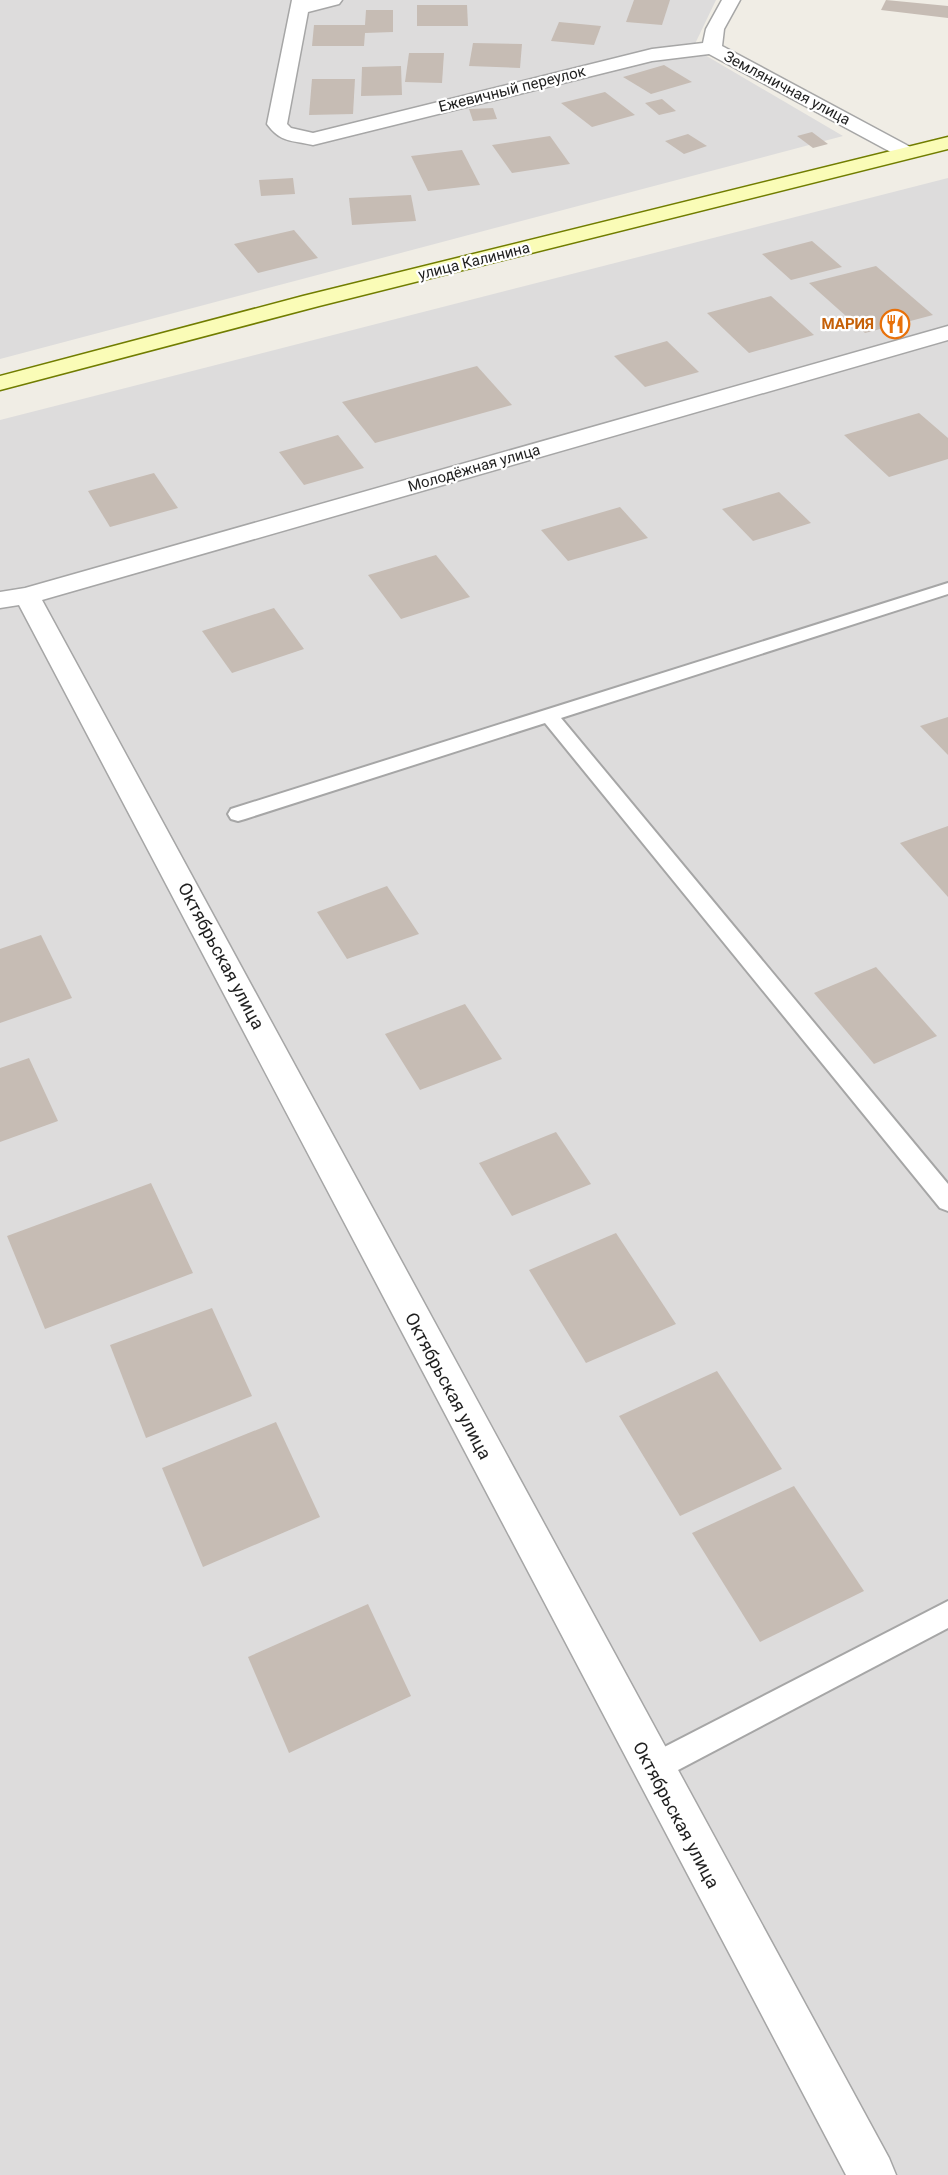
<svg xmlns="http://www.w3.org/2000/svg" width="948" height="2175" font-family="Roboto,sans-serif">
	<style>
		.residential { fill: #dddcdc }
		.building { fill: #c6bcb4 }
		.lines { fill: none; stroke-linecap: round; stroke-linejoin: round }
		.lane-casing { stroke: #a6a6a6; stroke-width: 4 }
		.street-casing { stroke: #a6a6a6; stroke-width: 3 }
		.secondary-casing { stroke: #717d00; stroke-width: 3 }
		.lane { fill: #fff; fill-rule: evenodd }
		.street { fill: #fff; fill-rule: evenodd }
		.secondary { fill: #fafcb7; fill-rule: evenodd }
		.labels { text-anchor: middle; stroke-width: 4.5; stroke-linejoin: round; paint-order: stroke }
		.far-street-label { font-size: 15px; fill: #1f1f1f; stroke: #fff }
		.far-food-label { font-size: 15px; font-weight: bold; fill: #c56008; stroke: #fff; text-anchor: end }
		.street-label { font-size: 18px; fill: #1f1f1f; stroke: #fff }
	</style>
	<rect width="100%" height="100%" fill="#f0ede5"/>
	<g class="residential">
		<polygon points="0,0 716,0 693,48 843,136 0,359"/>
		<polygon points="948,178 948,2175 0,2175 0,420"/>
	</g>
	<g class="building">
		<polygon points="634,0 670,0 662,25 626,22"/>
		<polygon points="886,0 948,6 948,18 881,10"/>
		<polygon points="417,5 467,5 468,26 417,26"/>
		<polygon points="366,10 393,10 393,32 365,33 364,46 312,46 314,25 365,25"/>
		<polygon points="559,22 601,26 594,45 551,41"/>
		<polygon points="473,43 522,44 520,68 469,66"/>
		<polygon points="409,53 444,53 442,83 405,82"/>
		<polygon points="664,65 692,82 651,94 623,77"/>
		<polygon points="401,66 402,95 361,96 362,67"/>
		<polygon points="312,79 355,79 353,114 309,115"/>
		<polygon points="605,92 635,115 592,127 561,103"/>
		<polygon points="662,99 676,111 659,115 645,103"/>
		<polygon points="493,108 497,119 473,121 469,109"/>
		<polygon points="812,132 828,144 813,148 797,136"/>
		<polygon points="688,134 707,146 684,154 665,141"/>
		<polygon points="550,136 570,164 512,173 492,145"/>
		<polygon points="462,150 480,185 428,191 411,156"/>
		<polygon points="293,178 295,194 261,196 259,180"/>
		<polygon points="411,195 416,221 352,225 349,198"/>
		<polygon points="294,230 318,258 258,273 234,244"/>
		<polygon points="812,241 842,267 791,280 762,254"/>
		<polygon points="876,266 933,315 865,333 809,283"/>
		<polygon points="771,296 814,335 749,353 707,313"/>
		<polygon points="667,341 699,372 645,387 614,356"/>
		<polygon points="477,366 512,405 375,443 342,402"/>
		<polygon points="919,413 948,438 948,459 889,477 844,435"/>
		<polygon points="338,435 364,468 304,485 279,452"/>
		<polygon points="154,473 178,508 110,527 88,491"/>
		<polygon points="779,492 811,523 753,541 722,509"/>
		<polygon points="620,507 648,538 568,561 541,530"/>
		<polygon points="436,555 470,597 401,619 368,575"/>
		<polygon points="274,608 304,649 232,673 202,631"/>
		<polygon points="948,717 948,755 920,726"/>
		<polygon points="948,826 948,897 900,843"/>
		<polygon points="387,886 419,934 347,959 317,912"/>
		<polygon points="41,935 72,998 0,1023 0,949"/>
		<polygon points="876,967 937,1036 874,1064 814,993"/>
		<polygon points="465,1004 502,1059 420,1090 385,1034"/>
		<polygon points="29,1058 58,1121 0,1142 0,1068"/>
		<polygon points="556,1132 591,1184 512,1216 479,1163"/>
		<polygon points="151,1183 193,1273 45,1329 7,1236"/>
		<polygon points="616,1233 676,1324 586,1363 529,1270"/>
		<polygon points="212,1308 252,1396 146,1438 110,1345"/>
		<polygon points="717,1371 782,1469 680,1516 619,1416"/>
		<polygon points="276,1422 320,1517 203,1567 162,1468"/>
		<polygon points="794,1486 864,1591 760,1642 692,1533"/>
		<polygon points="368,1604 411,1696 289,1753 248,1657"/>
	</g>
	<g class="lines">
		<g class="lane-casing">
			<g id="lane">
				<polygon points="948,583 948,594 561,718 948,1184 948,1211 940,1208 545,723 245,819 238,821 231,819 228,814 231,809"/>
				<polygon points="948,1601 948,1628 661,1779 651,1783 641,1779 637,1769 641,1759"/>
			</g>
		</g>
		<g class="street-casing">
			<g id="street">
				<path d="M292,0H342L339,4L308,12L287,124L291,128L313,133L652,49L703,43L706,29L722,0H740L724,29L722,46L914,149L917,153L914,157H900L709,54L652,61L313,145C291,140 281,143 267,124Z"/>
				<polygon points="948,326 948,340 42,600 889,2158 896,2175 846,2175 19,605 0,608 0,592 25,588"/>
			</g>
		</g>
		<g class="secondary-casing">
			<polygon id="secondary" points="948,137 948,149 319,306 0,390 0,376 303,296"/>
		</g>
		<use href="#lane" class="lane"/>
		<use href="#street" class="street"/>
		<use href="#secondary" class="secondary"/>
	</g>
	<defs>
		<g id="restaurant-ring" transform="scale(1.5)"><circle r="9.5" fill="#fff" stroke="#e8710a" stroke-width="1.5"/><path d="M-5-6h1v4h1v-4h1v4h1v-4h1v5L-1.5 .5V6h-2V.5L-5-1ZM5-6V6H3V1.5H1.5Q1.5-4 5-6Z" fill="#e8710a"/></g>
	</defs>
	<g fill-rule="evenodd">
		<use href="#restaurant-ring" x="895" y="324"/>
	</g>
	<g class="labels">
		<g class="far-street-label">
			<text transform="translate(787 88) rotate(28)" y="5">Земляничная улица</text>
			<text transform="translate(512 89) rotate(-14)" y="5">Ежевичный переулок</text>
			<text transform="translate(474 261) rotate(-14)" y="5">улица Калинина</text>
			<text transform="translate(474 468) rotate(-16)" y="5">Молодёжная улица</text>
		</g>
		<g class="far-food-label">
			<text x="874" y="329">МАРИЯ</text>
		</g>
		<g class="street-label">
			<text transform="translate(221 956) rotate(62)" y="6">Октябрьская улица</text>
			<text transform="translate(448 1386) rotate(62)" y="6">Октябрьская улица</text>
			<text transform="translate(676 1815) rotate(62)" y="6">Октябрьская улица</text>
		</g>
	</g>
</svg>
